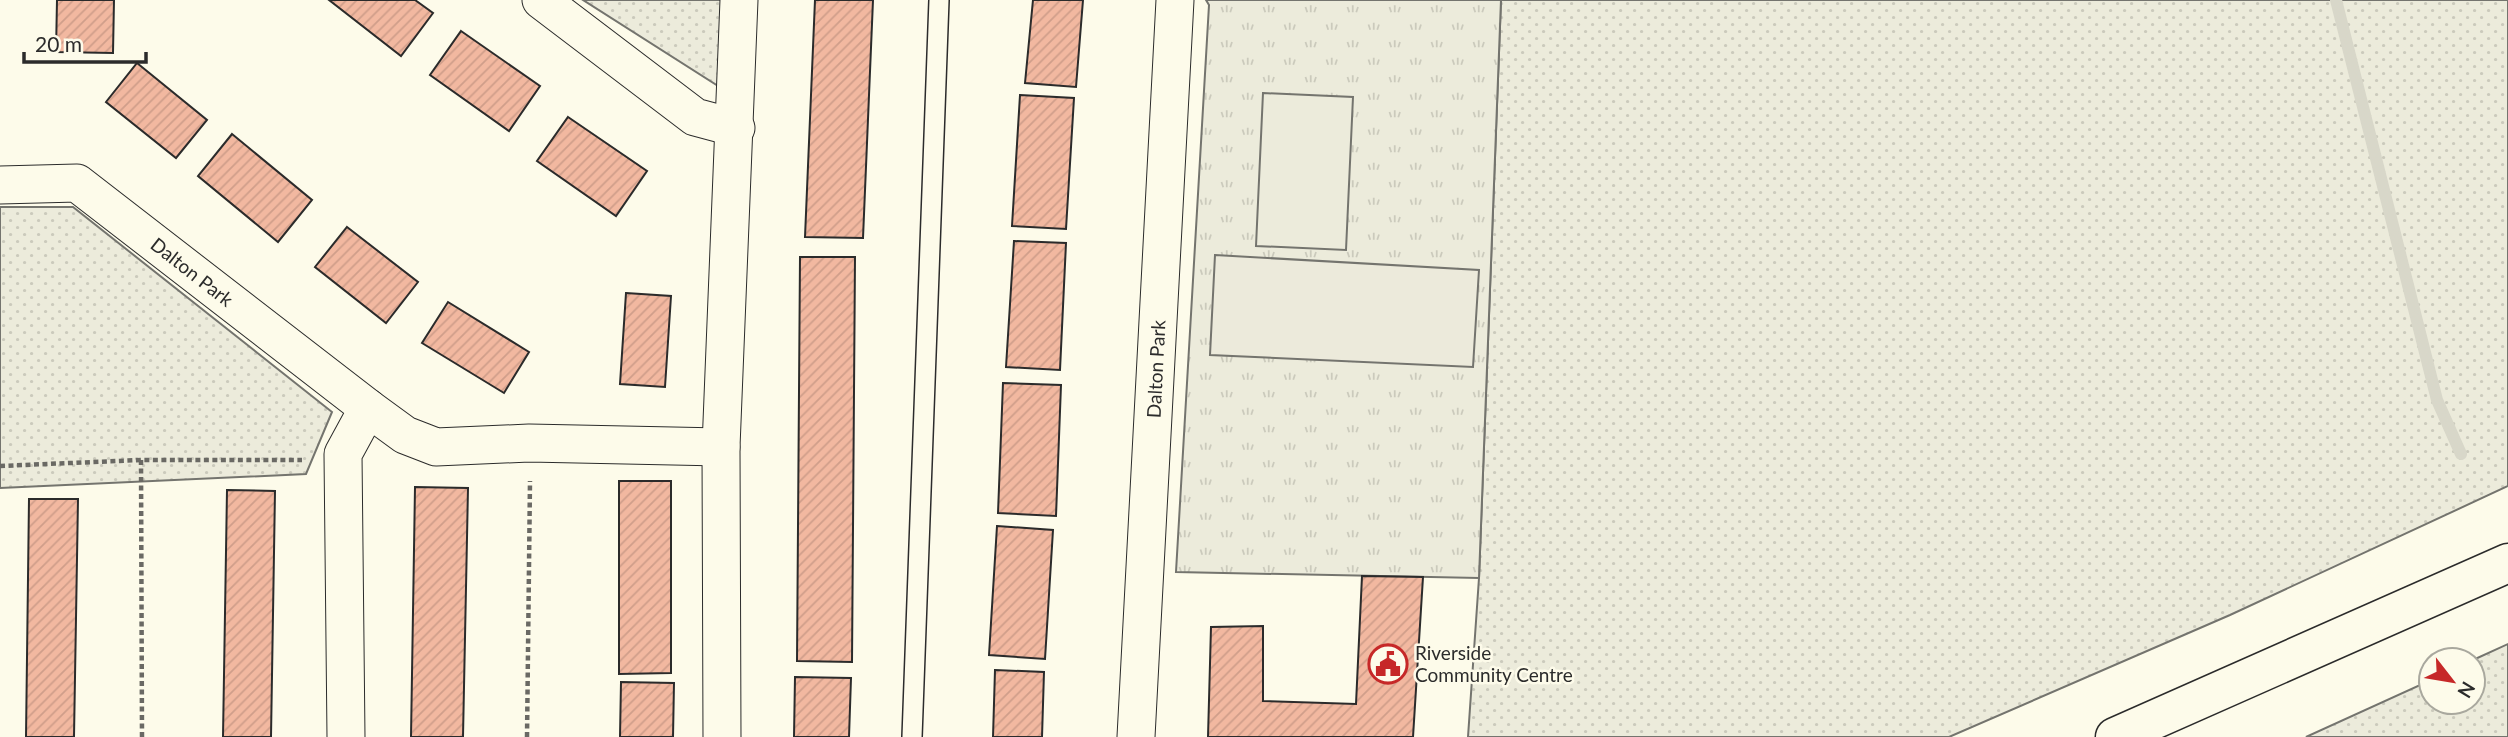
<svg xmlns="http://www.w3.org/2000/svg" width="2508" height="737" font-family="Lato,sans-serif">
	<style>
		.grass { fill: url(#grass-dots); stroke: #74746e; stroke-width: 2 }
		.park { fill: url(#park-tufts); stroke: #74746e; stroke-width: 2 }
		.garden { fill: #ecebdb; stroke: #74746e; stroke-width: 2 }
		.parking { fill: #eceadb; stroke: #74746e; stroke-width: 2 }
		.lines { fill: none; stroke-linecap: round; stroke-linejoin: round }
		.stream { stroke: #d8d7c9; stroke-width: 12 }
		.building { fill: url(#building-hatch); stroke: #2b2b2b; stroke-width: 2 }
		.lane-casing { stroke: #2b2b2b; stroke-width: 22 }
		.street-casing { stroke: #2b2b2b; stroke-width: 39 }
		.secondary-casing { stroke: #2b2b2b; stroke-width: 41 }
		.path { stroke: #6a6964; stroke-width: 4.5; stroke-dasharray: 5 3.5; stroke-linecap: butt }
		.lane { stroke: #fdfbea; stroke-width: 19 }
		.street { stroke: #fdfbea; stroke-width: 37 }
		.secondary { stroke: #fdfbea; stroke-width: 38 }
		.labels { text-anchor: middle; stroke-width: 5; stroke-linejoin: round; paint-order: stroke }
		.street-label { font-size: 19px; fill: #2b2b2b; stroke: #fdfbea }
		.poi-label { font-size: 19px; fill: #2b2b2b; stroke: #fdfbea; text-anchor: start }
	</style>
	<defs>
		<pattern id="grass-dots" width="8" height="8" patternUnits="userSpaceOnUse" patternTransform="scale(1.75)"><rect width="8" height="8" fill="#ecebdb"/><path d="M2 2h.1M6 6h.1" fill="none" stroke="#cbcabc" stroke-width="1.8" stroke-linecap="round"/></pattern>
		<pattern id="park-tufts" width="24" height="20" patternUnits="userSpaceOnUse" patternTransform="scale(1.75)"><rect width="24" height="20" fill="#ecebdb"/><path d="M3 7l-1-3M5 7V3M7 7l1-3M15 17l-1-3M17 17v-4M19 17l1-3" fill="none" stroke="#cbcabc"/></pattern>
		<pattern id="building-hatch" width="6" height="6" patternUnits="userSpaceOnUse" patternTransform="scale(1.75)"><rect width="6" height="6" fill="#f2b8a0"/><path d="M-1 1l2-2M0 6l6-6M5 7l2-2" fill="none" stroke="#d09e8a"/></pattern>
	</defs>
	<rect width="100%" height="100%" fill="#fdfbea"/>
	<g class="grass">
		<polygon points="583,0 743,0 737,98"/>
		<polygon points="1501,0 2508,0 2508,486 2230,615 1949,737 1468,737 1479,578"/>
		<polygon points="0,207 73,207 332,412 306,474 0,488"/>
		<polygon points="2508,644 2508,737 2306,737 2431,680 2431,702 2473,702 2473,660"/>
	</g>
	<polygon class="park" points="1206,0 1501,0 1479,578 1176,572 1209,5"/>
	<polygon class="garden" points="1263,93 1353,97 1346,250 1256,246"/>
	<polygon class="parking" points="1215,255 1479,270 1473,367 1210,355"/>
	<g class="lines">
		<polyline class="stream" points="2336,0 2437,400 2461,454"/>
	</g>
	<g class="building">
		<polygon points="57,0 114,0 113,53 56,52"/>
		<polygon points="329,0 415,0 433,13 401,56"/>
		<polygon points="815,0 873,0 863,238 805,237"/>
		<polygon points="1033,0 1083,0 1076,87 1025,83"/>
		<polygon points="461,31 540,86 509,131 430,75"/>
		<polygon points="137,63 207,120 176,158 106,102"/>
		<polygon points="1020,95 1074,98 1066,229 1012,226"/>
		<polygon points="568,117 647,171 616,216 537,161"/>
		<polygon points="232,134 312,200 278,242 198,176"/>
		<polygon points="347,227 418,282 386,323 315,267"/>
		<polygon points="1014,241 1066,243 1060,370 1006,367"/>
		<polygon points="800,257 855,257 852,662 797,661"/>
		<polygon points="626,293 671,296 665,387 620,384"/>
		<polygon points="448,302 529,352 504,393 422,343"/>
		<polygon points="1003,383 1061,385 1056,516 998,513"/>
		<polygon points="619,481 671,481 671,673 619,674"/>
		<polygon points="415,487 468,488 463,737 411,737"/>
		<polygon points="227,490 275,491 271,737 223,737"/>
		<polygon points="29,499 78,499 74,737 26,737"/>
		<polygon points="997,526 1053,530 1045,659 989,655"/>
		<polygon points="1362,576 1423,577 1413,737 1208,737 1211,627 1263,626 1263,701 1356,704"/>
		<polygon points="995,670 1044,672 1042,737 993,737"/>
		<polygon points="795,677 851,678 849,737 794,737"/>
		<polygon points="621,682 674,683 673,737 620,737"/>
	</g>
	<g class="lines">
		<g class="lane-casing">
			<polyline id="lane" points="912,737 939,0"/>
		</g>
		<g class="street-casing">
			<g id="street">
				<polyline points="541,0 695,117 736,128"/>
				<polyline points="0,185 77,183 368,408 405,435 436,447 529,443 721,447"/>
				<polyline points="346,737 343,454 368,408"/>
				<polyline points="722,737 721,447 739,0"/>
				<polyline points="1136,737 1175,0"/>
			</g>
		</g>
		<g class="secondary-casing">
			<polyline id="secondary" points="2115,737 2508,563"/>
		</g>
		<g class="path">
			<polyline points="141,460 142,737"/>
			<polyline points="0,466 141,460 302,460"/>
			<polyline points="527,737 530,481"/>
		</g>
		<use href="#lane" class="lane"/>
		<use href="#street" class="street"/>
		<use href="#secondary" class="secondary"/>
	</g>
	<defs>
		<g id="civic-ring" transform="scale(2.0125)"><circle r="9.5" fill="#fdfbea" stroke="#c62828" stroke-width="1.5"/><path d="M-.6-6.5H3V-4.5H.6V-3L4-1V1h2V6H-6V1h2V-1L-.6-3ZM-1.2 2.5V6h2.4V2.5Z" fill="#c62828"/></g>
	</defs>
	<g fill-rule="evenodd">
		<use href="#civic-ring" x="1388" y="664"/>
	</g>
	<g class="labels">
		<g class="street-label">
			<text transform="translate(192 272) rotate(38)" y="7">Dalton Park</text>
			<text transform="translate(1156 369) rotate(-87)" y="7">Dalton Park</text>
		</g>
		<g class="poi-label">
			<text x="1415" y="660">Riverside<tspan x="1415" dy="22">Community Centre</tspan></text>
		</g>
	</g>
	<g transform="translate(2452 681) rotate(121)"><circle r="33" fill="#fdfbea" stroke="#a9a89e" stroke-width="2"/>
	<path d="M0-5L12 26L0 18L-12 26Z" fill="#c62828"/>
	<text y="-10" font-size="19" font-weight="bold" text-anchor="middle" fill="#2b2b2b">N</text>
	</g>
	<path d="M24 52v10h122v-10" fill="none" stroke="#2b2b2b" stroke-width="3.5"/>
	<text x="35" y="52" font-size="21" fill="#2b2b2b" stroke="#fdfbea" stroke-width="5" paint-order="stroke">20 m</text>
</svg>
